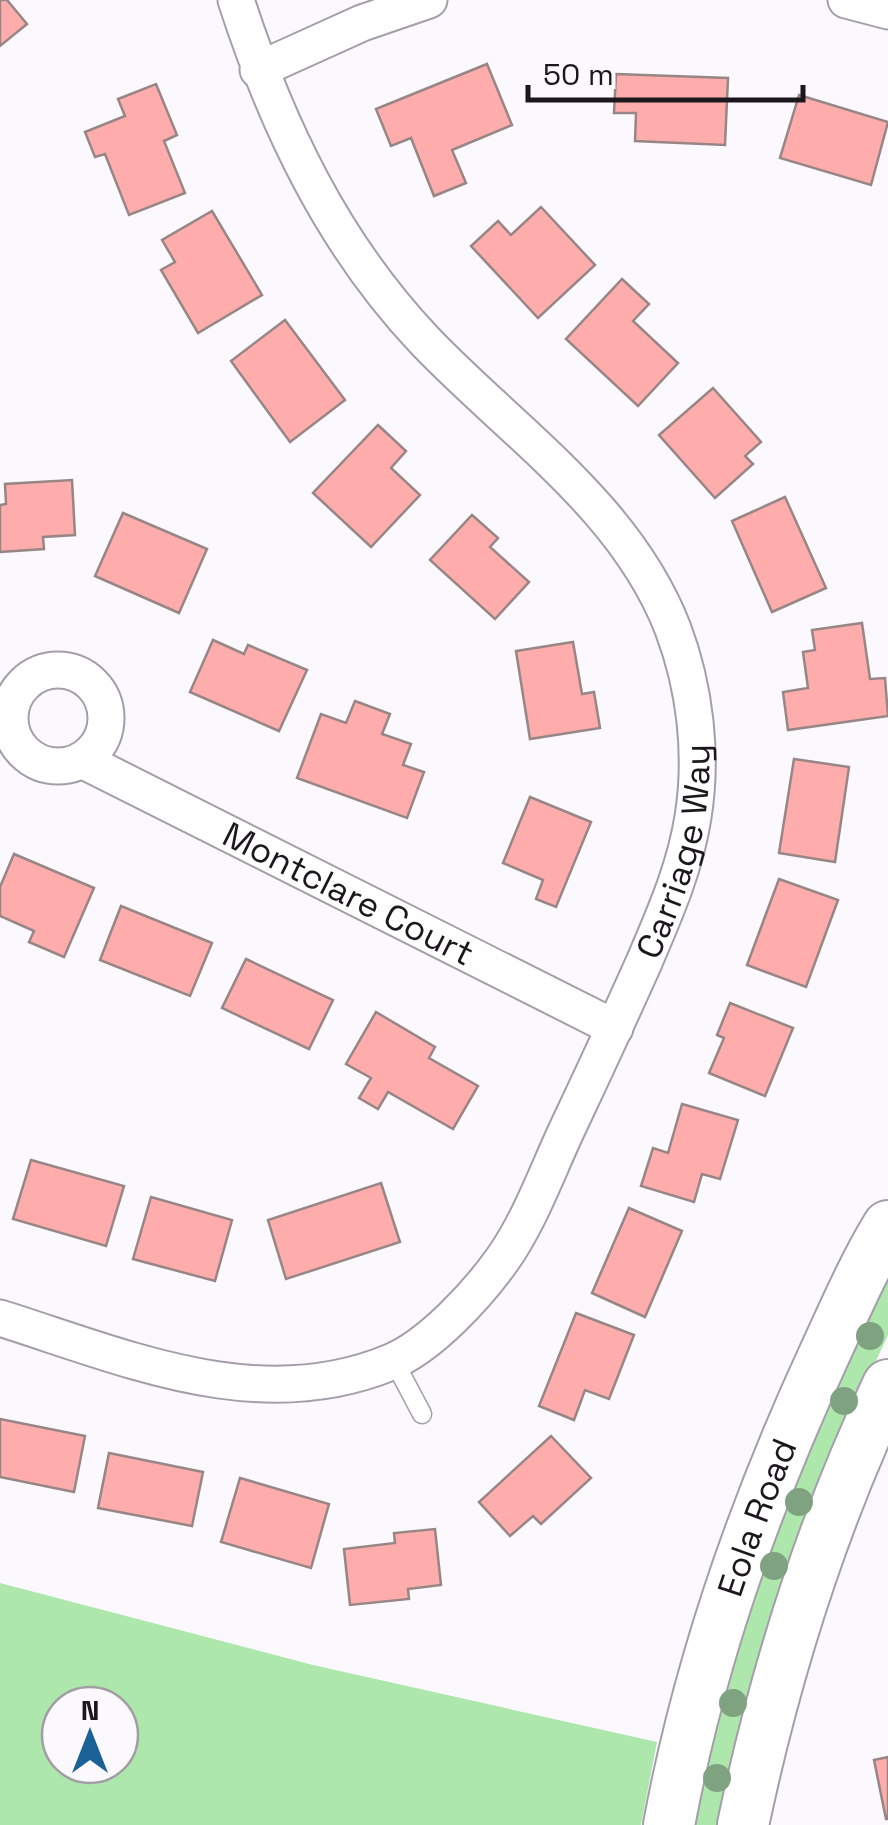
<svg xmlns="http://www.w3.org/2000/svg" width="888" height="1825" font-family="'Space Grotesk',sans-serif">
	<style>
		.green { fill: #aee7ab; fill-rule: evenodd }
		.building { fill: #ffadac; stroke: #978685; stroke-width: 2.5 }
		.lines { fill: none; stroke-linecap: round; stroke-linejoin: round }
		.lane-casing { stroke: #a49eab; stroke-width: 21 }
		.street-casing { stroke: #a49eab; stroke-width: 39 }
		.secondary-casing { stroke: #a49eab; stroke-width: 54 }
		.lane { stroke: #fff; stroke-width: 18 }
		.street { stroke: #fff; stroke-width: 35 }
		.secondary { stroke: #fff; stroke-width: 50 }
		.tree { fill: #7fa381 }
		.labels { text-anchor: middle; stroke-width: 8; stroke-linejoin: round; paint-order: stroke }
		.street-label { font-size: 35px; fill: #1b181d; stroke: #fbf8fe }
	</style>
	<rect width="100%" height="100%" fill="#fbf8fe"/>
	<g class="green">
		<polygon points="888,1274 888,1335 841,1436 725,1791 719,1825 691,1825 732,1659 812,1433"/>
		<path d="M0,1583L313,1665L657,1742L641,1825H0ZM60,1705H120V1765H60Z"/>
	</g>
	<g class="building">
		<polygon points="0,0 7,0 27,24 0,46"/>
		<polygon points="487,64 512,125 452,150 466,183 434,196 411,138 391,146 376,109"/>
		<polygon points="616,74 728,78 725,145 635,141 636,113 614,113"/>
		<polygon points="156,84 177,135 164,141 185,193 129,215 105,154 95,157 85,132 125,116 118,99"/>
		<polygon points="799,95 888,122 871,185 780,158"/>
		<polygon points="541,207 595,265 538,318 471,246 498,221 511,235"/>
		<polygon points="212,211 262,295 198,333 161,270 175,262 162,240"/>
		<polygon points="622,279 649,304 633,321 678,363 638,406 566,339"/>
		<polygon points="285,320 345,400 290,442 231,361"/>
		<polygon points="713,388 761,442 745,456 753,464 715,498 659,435"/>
		<polygon points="378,425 406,451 391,468 420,495 371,547 313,493"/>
		<polygon points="72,480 75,535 43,537 44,549 0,552 0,505 6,504 5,484"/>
		<polygon points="785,497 826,588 772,612 732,521"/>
		<polygon points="123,513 207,549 179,613 95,576"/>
		<polygon points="472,515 498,538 490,547 529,582 495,619 430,560"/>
		<polygon points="862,623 870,679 885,678 888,716 788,730 783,692 808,688 803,652 815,650 812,630"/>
		<polygon points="213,640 244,654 248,645 307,670 279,731 190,692"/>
		<polygon points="573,642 582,694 594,692 600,728 530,739 516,651"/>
		<polygon points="355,701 390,714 382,734 411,744 403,765 424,772 407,818 297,778 321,714 346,723"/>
		<polygon points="794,759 849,767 835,862 779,853"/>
		<polygon points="530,797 591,822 556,907 536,899 543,880 503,863"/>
		<polygon points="14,854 94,888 64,957 29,942 34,931 0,916 0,887"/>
		<polygon points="779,879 838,900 806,987 747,965"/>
		<polygon points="121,906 212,943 190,996 100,960"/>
		<polygon points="246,959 333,1000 309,1049 222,1008"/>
		<polygon points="730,1003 793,1028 765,1096 709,1073 724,1038 717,1035"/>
		<polygon points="376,1012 435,1047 429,1058 478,1086 453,1129 388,1092 378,1109 359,1098 371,1078 346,1064"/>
		<polygon points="682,1104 738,1120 720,1179 702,1174 694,1202 641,1186 653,1148 668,1153"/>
		<polygon points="31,1160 124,1186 106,1246 13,1219"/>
		<polygon points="381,1183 400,1242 286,1279 268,1220"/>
		<polygon points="151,1197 232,1220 215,1281 133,1259"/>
		<polygon points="629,1208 682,1231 645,1317 592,1293"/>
		<polygon points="576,1313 634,1335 609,1399 585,1390 574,1420 539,1406"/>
		<polygon points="0,1419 85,1436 74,1492 0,1477"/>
		<polygon points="551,1436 591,1478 541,1524 533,1516 510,1536 479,1502"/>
		<polygon points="109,1453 203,1472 192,1526 98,1508"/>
		<polygon points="240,1478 329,1504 311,1568 221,1542"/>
		<polygon points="435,1529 441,1585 408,1589 409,1599 350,1605 344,1549 395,1543 394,1533"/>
		<polygon points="888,1757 888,1819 886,1819 874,1760"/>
	</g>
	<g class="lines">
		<g class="lane-casing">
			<polyline id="lane" points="394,1361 422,1414"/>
		</g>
		<g class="street-casing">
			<g id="street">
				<polyline points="846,0 888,11"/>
				<polyline points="258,70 362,23 429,0"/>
				<circle cx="58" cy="718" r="48"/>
				<path id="s1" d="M82,760L615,1028"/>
				<path id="s2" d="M0,1318C127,1358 259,1417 391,1362C430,1346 477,1295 502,1260C530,1221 548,1169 569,1125C595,1070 620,1016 645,960C665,913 685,868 693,817C703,755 695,687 673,629C626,507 512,432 425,341C333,244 277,126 236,0"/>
			</g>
		</g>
		<g class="secondary-casing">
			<g id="secondary">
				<path id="s3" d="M669,1825C699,1664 755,1504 824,1355C844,1312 863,1267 888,1226"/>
				<path d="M743,1825C775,1673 821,1526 888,1385"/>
			</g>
		</g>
		<use href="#lane" class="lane"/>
		<use href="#street" class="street"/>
		<use href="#secondary" class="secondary"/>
	</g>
	<g class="tree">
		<circle cx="870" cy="1336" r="14"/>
		<circle cx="844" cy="1401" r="14"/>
		<circle cx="799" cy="1502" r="14"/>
		<circle cx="774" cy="1566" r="14"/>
		<circle cx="733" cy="1703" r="14"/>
		<circle cx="717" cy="1778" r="14"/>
	</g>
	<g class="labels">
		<g class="street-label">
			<text dy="12" stroke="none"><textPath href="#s2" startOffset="1002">Carriage Way</textPath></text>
			<text dy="12" stroke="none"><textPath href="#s1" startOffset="298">Montclare Court</textPath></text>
			<text dy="12" stroke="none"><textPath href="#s3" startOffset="320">Eola Road</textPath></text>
		</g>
	</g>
	<g transform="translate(90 1735)"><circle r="48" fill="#fbf8fe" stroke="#a19ea4" stroke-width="2.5"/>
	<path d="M0-8L18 38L0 25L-18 38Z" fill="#1b6196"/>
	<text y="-15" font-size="28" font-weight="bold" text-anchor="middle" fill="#1b181d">N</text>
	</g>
	<path d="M528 85v15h275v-15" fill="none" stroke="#1b181d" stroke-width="5"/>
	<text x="543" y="85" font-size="30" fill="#1b181d" stroke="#fbf8fe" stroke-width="8" paint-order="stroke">50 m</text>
</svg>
